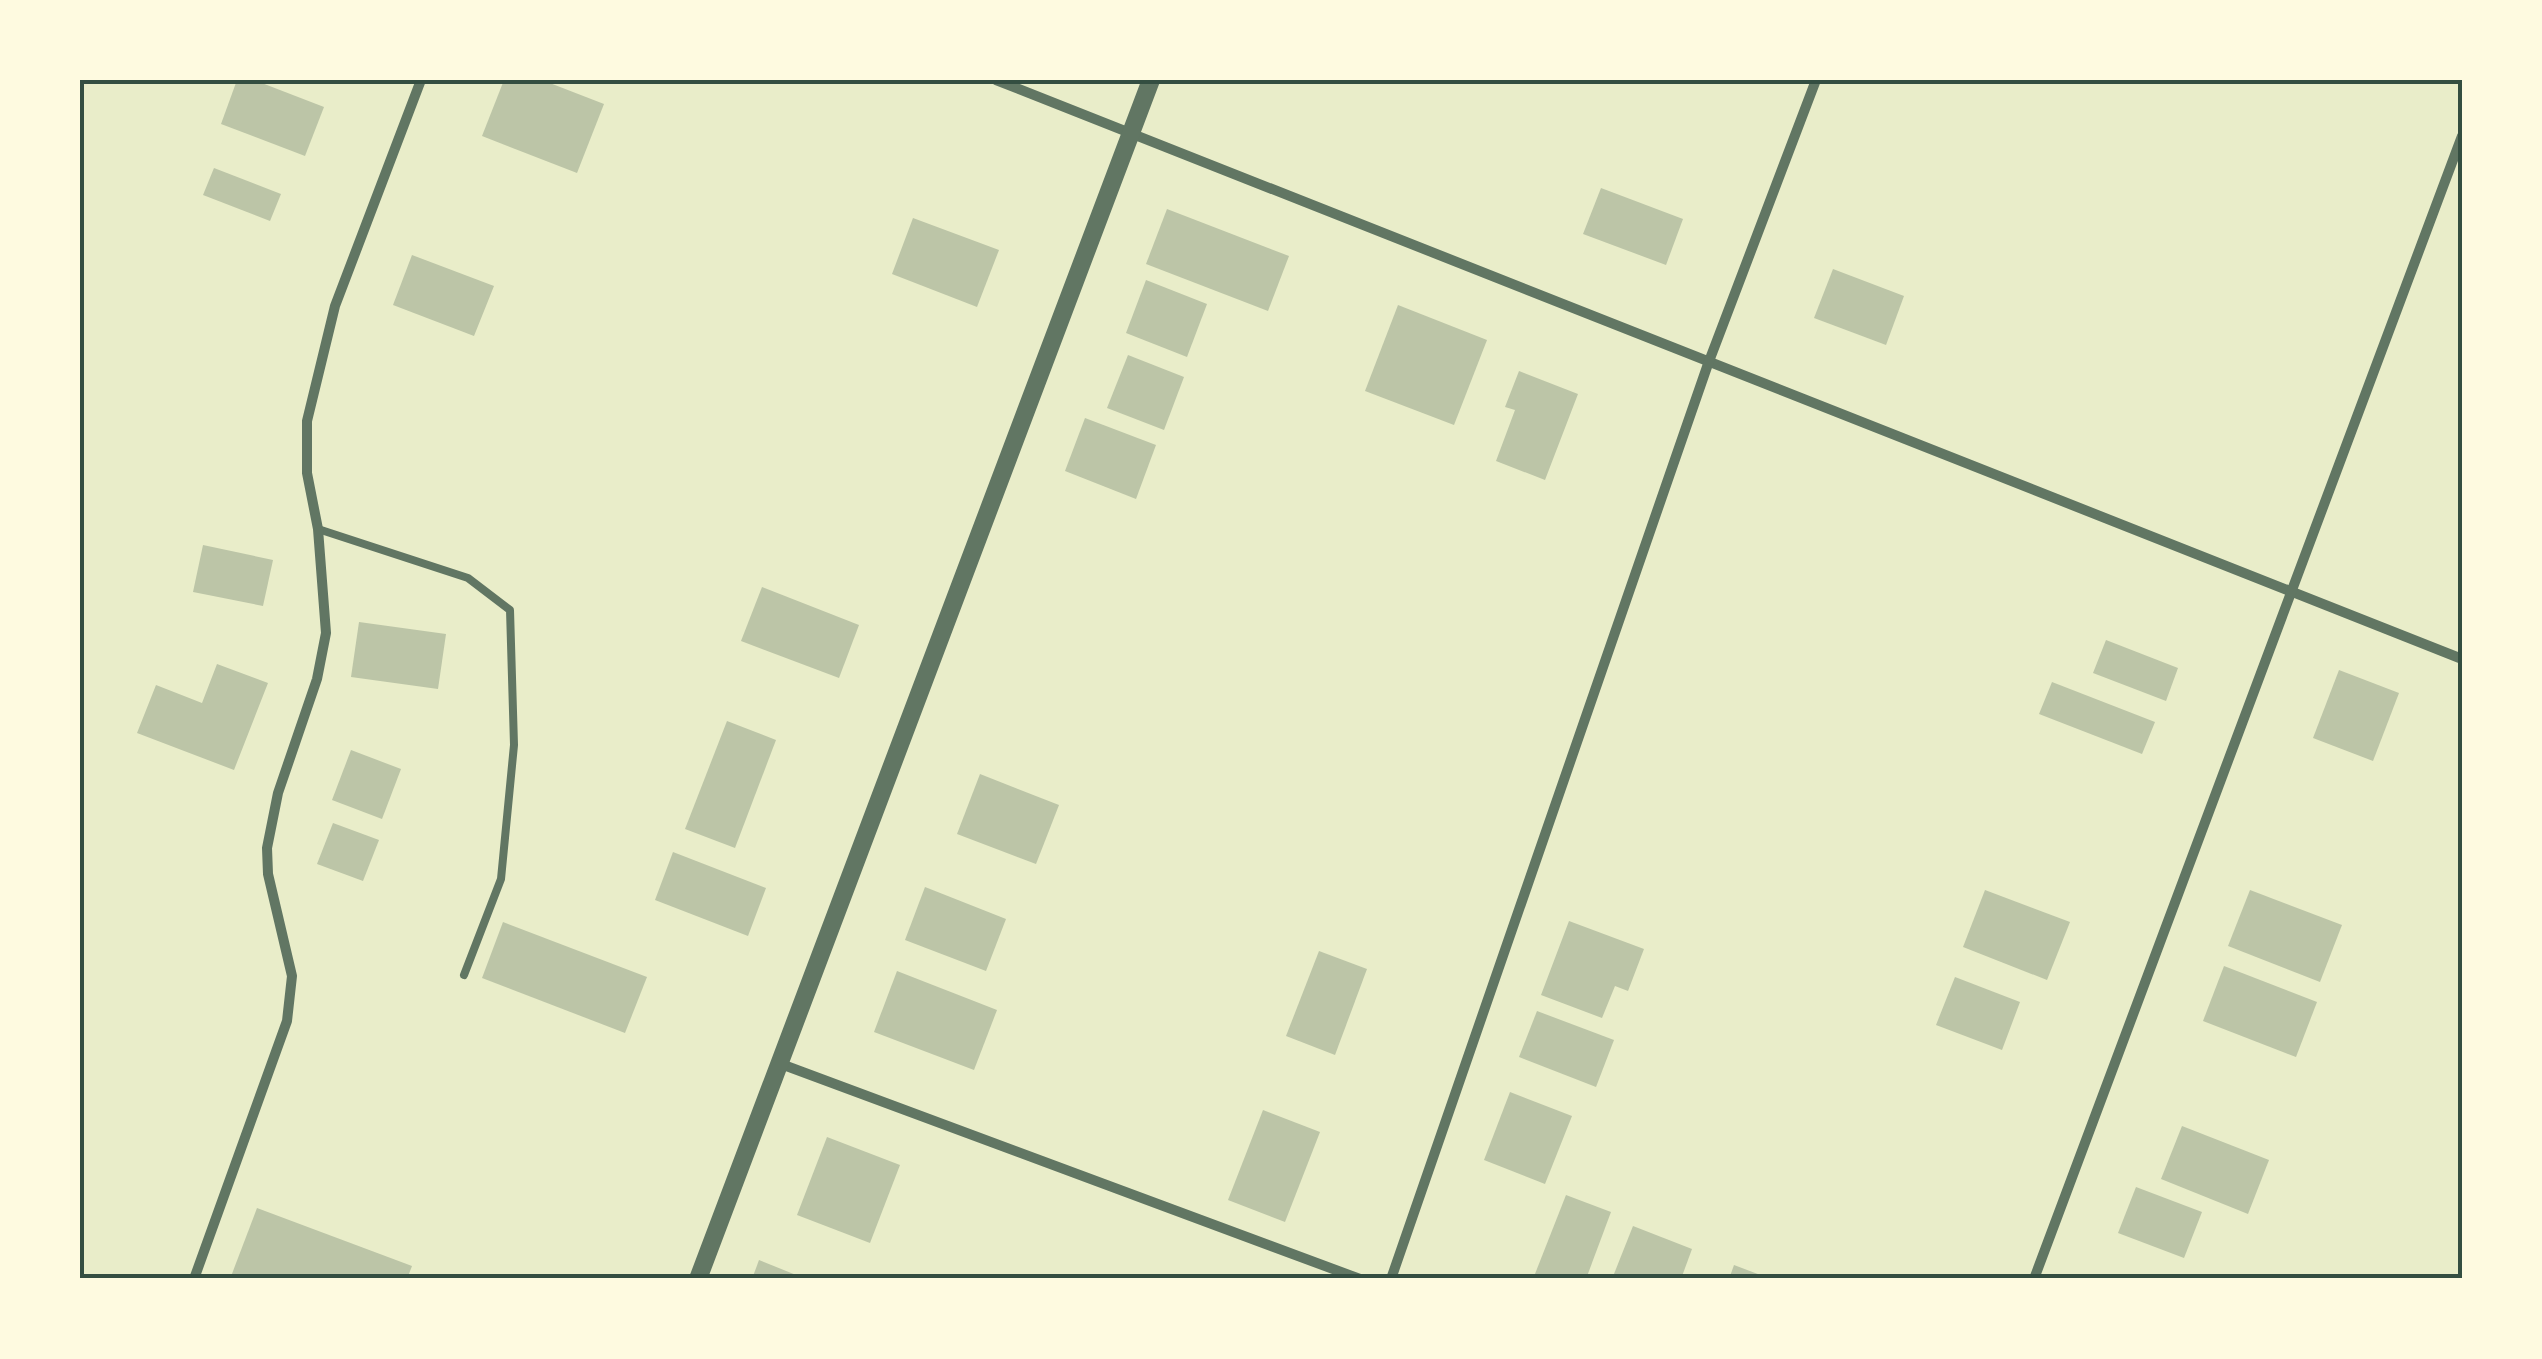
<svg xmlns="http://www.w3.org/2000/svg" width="2542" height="1359" font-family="'Source Serif 4',serif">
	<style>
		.building { fill: #bcc5a7 }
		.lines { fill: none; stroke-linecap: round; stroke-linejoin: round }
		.service { stroke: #617663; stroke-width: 8 }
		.minor { stroke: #617663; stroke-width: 10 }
		.tertiary { stroke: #617663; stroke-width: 18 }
		.neatline { fill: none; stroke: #344e41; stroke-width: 4 }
	</style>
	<rect width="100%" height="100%" fill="#e9edc9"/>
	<g class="building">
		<polygon points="237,80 254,80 324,107 305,156 221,124"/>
		<polygon points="504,80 542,80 604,104 577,173 482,136"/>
		<polygon points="214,168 281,194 270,221 203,195"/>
		<polygon points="1601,188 1683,219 1666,265 1583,234"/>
		<polygon points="1167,209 1289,256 1268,311 1146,264"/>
		<polygon points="913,218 999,250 977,307 892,274"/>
		<polygon points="412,255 494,286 474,336 393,305"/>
		<polygon points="1833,269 1904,296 1886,345 1814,318"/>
		<polygon points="1146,280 1207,304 1187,357 1126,333"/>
		<polygon points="1398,305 1487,340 1454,425 1365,391"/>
		<polygon points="1128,355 1184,377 1164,430 1107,408"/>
		<polygon points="1519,371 1578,394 1545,480 1496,461 1515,410 1505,407"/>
		<polygon points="1085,418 1156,445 1136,499 1065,471"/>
		<polygon points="203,545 273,560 263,606 193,592"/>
		<polygon points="762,587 859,625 839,678 741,641"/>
		<polygon points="359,622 446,634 438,689 351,677"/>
		<polygon points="2106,640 2178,668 2166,701 2093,673"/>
		<polygon points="217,664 268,683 234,770 137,733 156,685 202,703"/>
		<polygon points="2339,670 2399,693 2373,761 2313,738"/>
		<polygon points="2052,682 2155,722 2142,754 2039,714"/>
		<polygon points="727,721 776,740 735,848 685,829"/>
		<polygon points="351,750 401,769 382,819 332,800"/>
		<polygon points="980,774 1059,805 1036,864 957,834"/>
		<polygon points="333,823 379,840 363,881 317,864"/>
		<polygon points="673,852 766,888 748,936 655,900"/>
		<polygon points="925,887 1006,919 986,971 905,940"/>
		<polygon points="1985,890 2070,922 2047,980 1963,947"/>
		<polygon points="2250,890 2342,925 2320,982 2228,946"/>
		<polygon points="1569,921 1644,949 1628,991 1615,986 1602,1018 1541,995"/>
		<polygon points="503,922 647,977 625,1033 482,978"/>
		<polygon points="1319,951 1367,969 1335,1055 1286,1036"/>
		<polygon points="2224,966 2317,1002 2296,1057 2203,1021"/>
		<polygon points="897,971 997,1010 974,1070 874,1032"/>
		<polygon points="1955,977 2020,1002 2002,1050 1936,1025"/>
		<polygon points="1537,1011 1614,1040 1596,1087 1519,1057"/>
		<polygon points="1510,1092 1572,1116 1545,1184 1484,1160"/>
		<polygon points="1263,1110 1320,1132 1285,1222 1228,1200"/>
		<polygon points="2182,1126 2269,1160 2248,1214 2161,1179"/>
		<polygon points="827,1137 900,1165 870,1243 797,1215"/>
		<polygon points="2136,1187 2202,1212 2184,1258 2118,1233"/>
		<polygon points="1566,1195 1611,1212 1586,1279 1533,1279"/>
		<polygon points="257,1208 412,1266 407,1279 230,1279"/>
		<polygon points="1633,1226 1692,1249 1681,1279 1612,1279"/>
		<polygon points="759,1260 806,1279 752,1279"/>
		<polygon points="1734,1265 1771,1279 1729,1279"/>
	</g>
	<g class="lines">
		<polyline class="service" points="318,529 468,578 510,610 514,745 501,879 464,975"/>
		<g class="minor">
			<polyline points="996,80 2462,659"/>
			<polyline points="781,1064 1360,1279"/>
			<polyline points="194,1279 287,1021 292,976 268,874 267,848 278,793 317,679 326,633 318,529 307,473 307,421 335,306 421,80"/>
			<polyline points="1391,1279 1708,364 1816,80"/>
			<polyline points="2034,1279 2462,136"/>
		</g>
		<polyline class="tertiary" points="698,1279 1151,80"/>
	</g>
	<rect width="2542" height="1359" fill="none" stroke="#fefae0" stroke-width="165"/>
	<rect x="82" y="82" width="2378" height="1194" class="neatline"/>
</svg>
